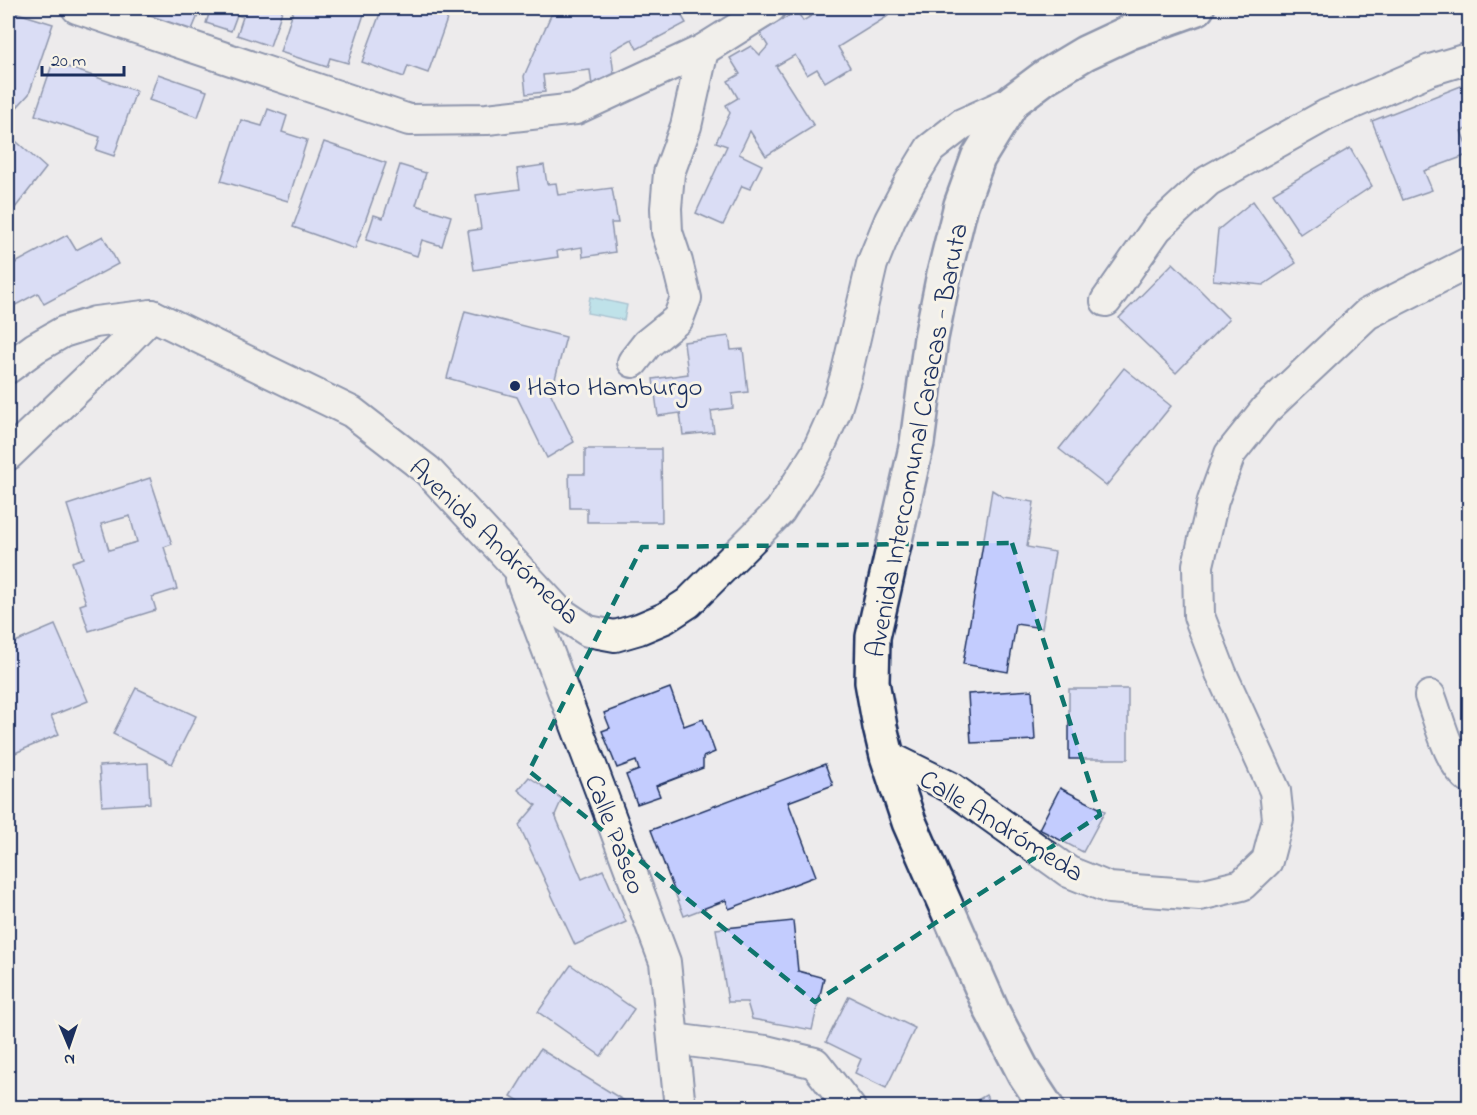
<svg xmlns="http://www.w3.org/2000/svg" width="1477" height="1115" font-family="'Indie Flower',sans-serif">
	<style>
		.water { fill: #88d7e5; stroke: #5c94af; stroke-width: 1.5 }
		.building { fill: #c3ccfe; stroke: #1b2f5e; stroke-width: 1.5; fill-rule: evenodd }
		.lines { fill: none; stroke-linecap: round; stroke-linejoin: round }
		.street-casing { stroke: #1b2f5e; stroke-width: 34 }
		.secondary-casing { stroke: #1b2f5e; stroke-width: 38 }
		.street { stroke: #f7f3e8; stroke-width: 30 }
		.secondary { stroke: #f7f3e8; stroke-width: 33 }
		.marked { fill: none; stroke: #0f766e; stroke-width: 4.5; stroke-dasharray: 12 8; stroke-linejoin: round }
		.poi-dot { fill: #1b2f5e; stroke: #f7f3e8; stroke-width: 2 }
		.labels { text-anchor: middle; stroke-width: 6; stroke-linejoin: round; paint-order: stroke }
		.poi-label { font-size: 27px; fill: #1b2f5e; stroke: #f7f3e8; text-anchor: start }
		.street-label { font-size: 27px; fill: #1b2f5e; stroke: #f7f3e8 }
	</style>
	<rect width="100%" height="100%" fill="#edebec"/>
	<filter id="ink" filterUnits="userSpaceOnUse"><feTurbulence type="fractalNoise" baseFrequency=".0167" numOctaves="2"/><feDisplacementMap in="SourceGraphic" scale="12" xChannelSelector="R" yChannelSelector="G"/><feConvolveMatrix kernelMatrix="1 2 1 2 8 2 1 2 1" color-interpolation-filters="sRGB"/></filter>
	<g filter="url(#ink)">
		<polygon class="water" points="590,297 627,305 624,320 587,313"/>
		<g class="building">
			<polygon points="128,8 201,8 191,32"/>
			<polygon points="211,8 283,8 270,46 237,35 243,17 237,15 231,31 206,23"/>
			<polygon points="294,8 366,8 348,63 330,58 327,67 280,52"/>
			<polygon points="382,8 451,8 428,73 408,66 404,77 362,62"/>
			<polygon points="617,8 677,8 686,23 637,49 632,39 611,51 615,83 592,86 590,70 543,75 545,92 526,94 524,76 551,15"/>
			<polygon points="824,8 883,8 888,16 838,47 850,67 825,82 817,69 807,75 795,55 776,66 814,126 766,156 750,131 739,154 762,165 750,189 742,186 723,225 696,213 727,146 716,142 730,113 726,105 738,98 728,81 740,74 730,58 751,46 760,55 768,46 760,33 797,11 803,21"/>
			<polygon points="11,11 53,24 29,94 8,117 8,16"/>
			<polygon points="53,62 136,91 114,156 96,150 100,137 35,115"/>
			<polygon points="158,74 207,91 198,117 149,100"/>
			<polygon points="1461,86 1470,107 1470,128 1461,131 1470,154 1424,171 1432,190 1403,200 1372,121"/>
			<polygon points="268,109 287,116 282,132 307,140 288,201 221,181 241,120 262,126"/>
			<polygon points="8,134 46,168 8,217"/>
			<polygon points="324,142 386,163 355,249 293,227"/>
			<polygon points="1350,148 1372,186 1300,234 1273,193"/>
			<polygon points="400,165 426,173 416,205 451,216 442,246 422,240 417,256 366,240 374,215 383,218"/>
			<polygon points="544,165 547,184 556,183 558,195 612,188 618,223 611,223 615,252 583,257 582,247 557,251 558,257 474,270 468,231 481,229 476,195 520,189 517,169"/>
			<polygon points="1253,201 1296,263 1263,285 1213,280 1218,230"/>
			<polygon points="67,235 76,250 103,236 118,264 44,304 38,293 8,309 8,267"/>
			<polygon points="1173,263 1229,319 1176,373 1119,318"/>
			<polygon points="465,311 566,337 551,394 574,442 547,458 517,397 447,378"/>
			<polygon points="729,336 731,350 743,349 748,392 732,394 733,408 711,411 714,432 683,435 680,413 658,416 653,379 688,374 684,342"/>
			<polygon points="1124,368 1171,406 1106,486 1059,449"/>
			<polygon points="585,449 661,449 662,522 587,522 587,508 570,508 569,474 585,474"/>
			<path d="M150,478L172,544L164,547L177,589L152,597L156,610L89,631L80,605L86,603L72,562L84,558L67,505ZM130,516L137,542L109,550L101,524Z"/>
			<polygon points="992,490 1003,497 1034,502 1027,547 1055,552 1042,628 1016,624 1008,672 963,664"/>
			<polygon points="55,625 88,701 51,716 59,734 8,756 8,645"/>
			<polygon points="136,688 196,716 172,764 113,734"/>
			<polygon points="670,688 684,726 703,719 715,752 703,757 703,768 656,786 660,796 637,804 626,775 639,770 636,761 617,768 602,731 610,728 604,713"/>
			<rect x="1069" y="689" width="59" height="70"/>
			<polygon points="1032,690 1035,740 971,743 968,694"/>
			<polygon points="148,763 150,803 102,806 99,766"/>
			<polygon points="825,764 833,785 788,802 816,876 729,909 726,900 684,916 651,830"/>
			<polygon points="529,777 562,799 555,815 582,879 603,870 626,922 575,945 519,825 536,805 518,790"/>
			<polygon points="1060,788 1105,811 1083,852 1039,829"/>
			<polygon points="793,921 798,971 824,978 812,1030 752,1019 747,1002 728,1002 716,929"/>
			<polygon points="571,965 634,1009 601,1056 538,1012"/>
			<polygon points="849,996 915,1028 886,1088 855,1073 861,1059 826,1042"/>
			<polygon points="540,1049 636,1108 530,1108 511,1096"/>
			<polygon points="986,1095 993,1108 963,1108"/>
			<polygon points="791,1101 793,1108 766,1108 767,1107"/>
		</g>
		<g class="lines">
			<g class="street-casing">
				<g id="street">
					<polyline points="77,8 409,120 487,119 576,109 703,50 770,8"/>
					<polyline points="1106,301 1157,228 1208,181 1326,115 1430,70 1470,58"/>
					<polyline points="633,362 647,344 678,319 686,298 677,262 667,232 666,208 669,173 686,126 703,50"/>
					<polyline points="8,368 35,348 63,332 95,322 152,315 352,412 427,470 558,611 588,631 615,636 639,629 665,618 688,603 780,511 816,454 835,412 846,376 872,264 890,220 910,182 930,149 962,124 1013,101"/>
					<polyline points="8,455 122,346 152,315"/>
					<polyline points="521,579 665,962 680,1108"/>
					<path d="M1430,696C1439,719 1449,764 1470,779"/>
					<polyline points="887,756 950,787 1069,872 1109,888 1200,895 1242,885 1267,861 1278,819 1275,791 1221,673 1199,616 1198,565 1213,501 1230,454 1265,410 1367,314 1470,262"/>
					<polyline points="673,1039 766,1051 815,1063 850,1108"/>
				</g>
			</g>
			<g class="secondary-casing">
				<polyline id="secondary" points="1047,1108 1024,1073 992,1011 909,822 887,756 880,727 872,682 873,637 917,443 931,338 944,274 961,205 978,158 1013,101 1045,77 1085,53 1130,32 1197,8"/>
			</g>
			<use href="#street" class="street"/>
			<use href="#secondary" class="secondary"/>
		</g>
	</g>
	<path d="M0 0H1477V1115H0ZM1012,543L1100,815L815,1002L529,771L642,547Z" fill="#edebec" fill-opacity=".55" fill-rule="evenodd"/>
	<path class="marked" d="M1012,543L1100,815L815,1002L529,771L642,547Z"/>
	<circle class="poi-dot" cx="515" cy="386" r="6"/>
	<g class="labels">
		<g class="poi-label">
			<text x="527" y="395">Hato Hamburgo</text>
		</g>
		<g class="street-label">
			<text transform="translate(916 440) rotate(-79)" y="9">Avenida Intercomunal Caracas - Baruta</text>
			<text transform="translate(495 541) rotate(44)" y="9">Avenida Andrómeda</text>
			<text transform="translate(1002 825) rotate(32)" y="9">Calle Andrómeda</text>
			<text transform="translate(616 834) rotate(69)" y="9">Calle Paseo</text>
		</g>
	</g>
	<rect width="1477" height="1115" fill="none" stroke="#f7f3e8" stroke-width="30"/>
	<rect x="15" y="15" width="1447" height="1085" fill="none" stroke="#1b2f5e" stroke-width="2" filter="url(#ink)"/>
	<g transform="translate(69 1046) rotate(178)" stroke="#f7f3e8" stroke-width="4.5" paint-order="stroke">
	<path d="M0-4.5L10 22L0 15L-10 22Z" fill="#1b2f5e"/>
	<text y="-9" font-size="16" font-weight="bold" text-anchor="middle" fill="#1b2f5e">N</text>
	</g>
	<path d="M42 66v9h82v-9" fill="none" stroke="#1b2f5e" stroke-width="3"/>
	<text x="51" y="66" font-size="18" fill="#1b2f5e" stroke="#f7f3e8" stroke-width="4.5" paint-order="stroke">20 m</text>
</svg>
